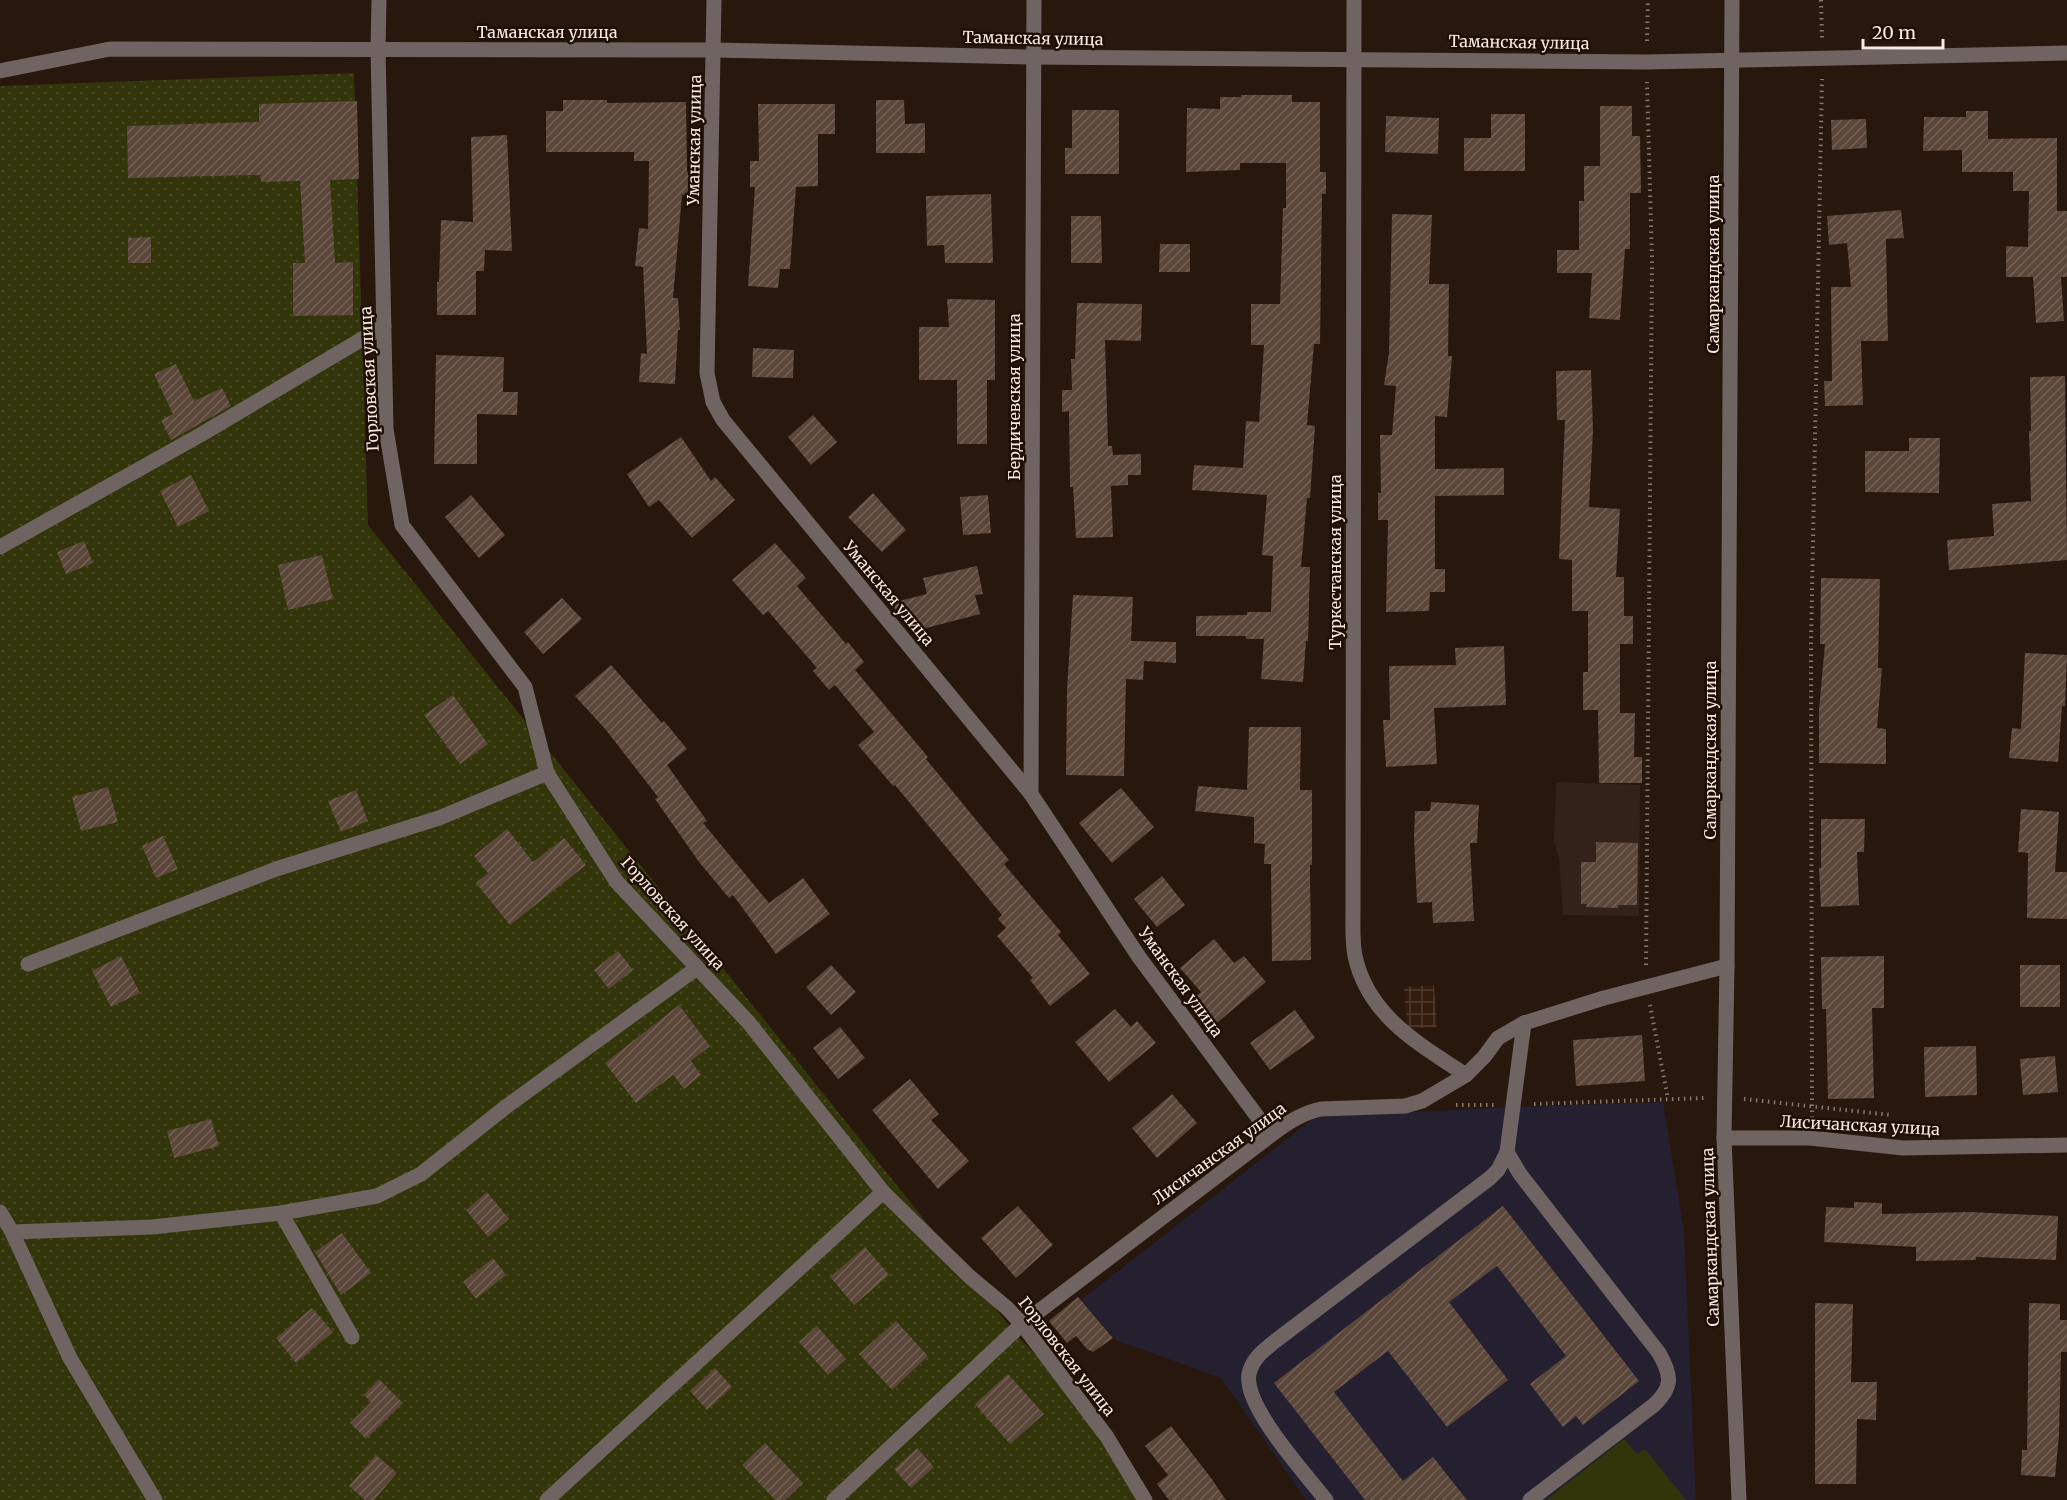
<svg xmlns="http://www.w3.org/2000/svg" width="2067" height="1500" font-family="Merriweather,serif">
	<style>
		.commercial { fill: #332219 }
		.industrial { fill: url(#industrial-grid) }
		.education { fill: #242030 }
		.grass { fill: #32350a }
		.garden { fill: url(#garden-dots) }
		.building { fill: url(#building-hatch) }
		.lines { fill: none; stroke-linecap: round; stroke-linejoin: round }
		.path { stroke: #86776d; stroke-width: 4; stroke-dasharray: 1.5 4.5; stroke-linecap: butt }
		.minor { stroke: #706462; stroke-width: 15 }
		.labels { text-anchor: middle; stroke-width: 5; stroke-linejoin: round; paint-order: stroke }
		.street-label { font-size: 16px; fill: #f7eae3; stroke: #1e0e04 }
	</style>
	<defs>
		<pattern id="industrial-grid" width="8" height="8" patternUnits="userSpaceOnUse" patternTransform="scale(1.5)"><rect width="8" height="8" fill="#331b0d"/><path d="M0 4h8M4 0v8" fill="none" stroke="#513c30"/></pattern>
		<pattern id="garden-dots" width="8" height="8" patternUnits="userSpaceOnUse" patternTransform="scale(1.5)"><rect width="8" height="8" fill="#32350a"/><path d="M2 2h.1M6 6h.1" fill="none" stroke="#464922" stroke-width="1.8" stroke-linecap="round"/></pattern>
		<pattern id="building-hatch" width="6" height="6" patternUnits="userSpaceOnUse" patternTransform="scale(1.5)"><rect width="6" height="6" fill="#5b463a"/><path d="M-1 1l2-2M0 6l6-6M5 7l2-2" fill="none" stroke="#736156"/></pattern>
	</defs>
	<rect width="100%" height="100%" fill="#28170c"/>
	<polygon class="commercial" points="1556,782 1640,785 1639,916 1563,915 1559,858 1554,841"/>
	<polygon class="industrial" points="1434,985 1437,1027 1407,1029 1404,987"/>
	<polygon class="education" points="1663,1102 1684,1231 1696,1500 1306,1500 1221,1378 1116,1340 1081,1300 1315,1117 1513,1107"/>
	<polygon class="grass" points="1624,1439 1637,1454 1645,1449 1686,1500 1546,1500"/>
	<polygon class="garden" points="354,73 368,525 1020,1339 1039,1358 1079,1408 1138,1500 0,1500 0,86"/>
	<g class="building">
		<polygon points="1241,95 1292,95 1292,102 1320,102 1320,172 1326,172 1326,194 1322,194 1320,344 1314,344 1307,425 1315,426 1310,498 1307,498 1301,567 1310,567 1308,641 1306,641 1303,682 1261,679 1264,639 1246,639 1246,636 1196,636 1196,616 1247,615 1247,612 1271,612 1273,556 1262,555 1267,495 1192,490 1194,465 1243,468 1246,421 1259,422 1264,345 1251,345 1251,304 1280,304 1283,208 1286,208 1286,163 1240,163 1240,170 1186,172 1187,108 1220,109 1220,97 1241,97"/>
		<polygon points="563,100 607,100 607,103 686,102 687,172 691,172 691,195 682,195 673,298 678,298 680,330 678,330 675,384 639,382 641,353 647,354 643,267 635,266 639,228 648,229 649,161 634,161 634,152 546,152 546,111 563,111"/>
		<polygon points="876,100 904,100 905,124 925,123 925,153 876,153"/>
		<polygon points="357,101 359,179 330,180 335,263 353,262 353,315 293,316 293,263 305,263 300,181 261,182 261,175 128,178 127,126 259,122 259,104"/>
		<polygon points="758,104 835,104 835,134 818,134 818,186 796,187 790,269 780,269 778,288 748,286 755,187 750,187 750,161 759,161"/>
		<polygon points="1600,106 1632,106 1632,136 1640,136 1641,193 1630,193 1630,249 1625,249 1620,320 1589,318 1592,273 1557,273 1557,250 1579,250 1579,201 1584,201 1584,166 1600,166"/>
		<polygon points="1072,110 1119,110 1119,174 1065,174 1065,148 1072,148"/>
		<polygon points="1966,111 1988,111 1988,139 2057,138 2057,211 2067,211 2067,277 2061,277 2064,321 2036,323 2033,277 2006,277 2006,246 2028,247 2029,191 2013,191 2013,172 1962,172 1962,150 1923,151 1924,117 1966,117"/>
		<polygon points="1491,114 1525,114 1525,171 1464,171 1464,138 1491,138"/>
		<polygon points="1386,116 1439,118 1438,154 1385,152"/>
		<polygon points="1866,119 1867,148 1832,150 1831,120"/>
		<polygon points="507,135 512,251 485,250 484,271 476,271 476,315 437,315 437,282 439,282 441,220 473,222 471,137"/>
		<polygon points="991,194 993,263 945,263 944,245 927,246 926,196"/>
		<polygon points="1901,210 1904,238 1886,239 1888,341 1861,341 1863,405 1825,406 1824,381 1832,381 1831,287 1851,287 1847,243 1829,245 1827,216"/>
		<polygon points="1392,214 1432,215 1429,284 1449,284 1448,356 1452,356 1447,417 1435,416 1435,469 1504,468 1504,495 1435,496 1435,569 1445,569 1445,592 1430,592 1429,611 1386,612 1388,520 1378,520 1378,493 1381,493 1380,435 1392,435 1396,386 1384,385 1389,352"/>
		<polygon points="1071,216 1101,216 1102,263 1071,263"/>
		<polygon points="151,237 151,263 128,263 128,238"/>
		<polygon points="1160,244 1190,244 1190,272 1159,272"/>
		<polygon points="947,299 995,300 995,380 987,380 987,444 957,444 957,380 919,380 919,327 949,327"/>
		<polygon points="1077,303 1142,304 1141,341 1105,340 1108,446 1112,446 1113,455 1141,454 1141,475 1128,475 1128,485 1111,486 1113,537 1076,538 1073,487 1070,487 1069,411 1062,412 1062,390 1072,390 1071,359 1075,359"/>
		<polygon points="753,348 794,350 793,378 752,377"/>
		<polygon points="436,355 504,357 503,392 518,392 517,415 477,414 477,464 434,464"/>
		<polygon points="176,364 194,401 222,388 231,406 171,440 161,420 173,414 154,374"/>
		<polygon points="1591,370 1593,430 1589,507 1620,509 1616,577 1624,577 1624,616 1633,616 1633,644 1620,644 1620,713 1635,713 1634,757 1642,757 1642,783 1599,783 1598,710 1583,710 1583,672 1588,672 1588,611 1572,611 1572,560 1559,559 1565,420 1557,420 1556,371"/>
		<polygon points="2065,376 2067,560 1949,570 1947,540 1994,536 1992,504 2031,501 2029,431 2031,431 2030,377"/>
		<polygon points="813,415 837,442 811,465 788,437"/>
		<polygon points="681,437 711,481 715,477 735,500 692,538 659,500 649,507 627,474"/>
		<polygon points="1909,438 1940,438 1939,493 1865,492 1865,451 1909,451"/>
		<polygon points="191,475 209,511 178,527 160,491"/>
		<polygon points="873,493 906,530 882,552 848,517"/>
		<polygon points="471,495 505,535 479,558 445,517"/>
		<polygon points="988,495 991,533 963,535 960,497"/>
		<polygon points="84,541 93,563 66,574 57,552"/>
		<polygon points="775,543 806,578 797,586 846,644 848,642 864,662 855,670 928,757 926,759 1009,860 1004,864 1061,932 1058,935 1090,974 1050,1006 1030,980 1033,978 997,936 1006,928 998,919 1002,915 895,785 893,786 858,745 874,732 835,685 829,690 813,671 817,668 768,611 763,615 732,580"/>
		<polygon points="322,555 333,599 288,610 278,565"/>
		<polygon points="977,566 983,594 975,595 980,614 911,632 891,603 927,594 923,578"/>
		<polygon points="1821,578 1880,579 1878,668 1882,668 1877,728 1886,729 1886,764 1819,763 1819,710 1825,644 1820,644"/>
		<polygon points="1073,595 1133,597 1131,641 1176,642 1176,663 1144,661 1143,680 1126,679 1124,776 1066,775 1067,689"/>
		<polygon points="562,598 582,619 543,654 524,632"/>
		<polygon points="1504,646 1506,705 1434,708 1437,764 1386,767 1383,720 1390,720 1389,666 1456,665 1455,648"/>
		<polygon points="2025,653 2067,655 2065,706 2062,706 2058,762 2009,758 2012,728 2021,729"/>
		<polygon points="611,665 662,723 664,721 687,749 667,765 707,821 703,823 769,903 803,878 830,914 776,954 733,895 729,898 699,862 655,799 658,797 606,730 575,696"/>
		<polygon points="453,695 488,744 460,764 424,715"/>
		<polygon points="1249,727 1301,727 1300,790 1312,790 1312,865 1310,865 1311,960 1272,961 1271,864 1264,864 1265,844 1254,843 1254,817 1195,811 1198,786 1247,790"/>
		<polygon points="108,787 118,822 81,831 72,797"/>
		<polygon points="1121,788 1154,827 1112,863 1079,823"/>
		<polygon points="356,790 368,821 341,832 328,801"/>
		<polygon points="1431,802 1479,805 1477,843 1470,843 1474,921 1433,923 1432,902 1417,903 1414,837 1415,811 1430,811"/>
		<polygon points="2021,809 2059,812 2055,872 2067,872 2067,919 2027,918 2028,853 2018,852"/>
		<polygon points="1821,819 1865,819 1864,852 1857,852 1859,905 1821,907 1819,868 1821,868"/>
		<polygon points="507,829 533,862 564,838 586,865 510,925 476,883 488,873 474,856"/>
		<polygon points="163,836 178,869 156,878 142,846"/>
		<polygon points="1596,842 1638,843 1637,905 1618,905 1618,908 1586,907 1587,904 1581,904 1581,862 1596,862"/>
		<polygon points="1162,876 1185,905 1157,927 1134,899"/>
		<polygon points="1214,939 1234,963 1244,956 1266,982 1213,1026 1191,1000 1201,992 1180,968"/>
		<polygon points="618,951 633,970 609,989 594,970"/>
		<polygon points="121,956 140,993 111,1007 92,971"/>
		<polygon points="1884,956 1884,1008 1872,1008 1874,1098 1828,1099 1826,1009 1822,1009 1821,957"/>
		<polygon points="831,965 856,992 831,1015 806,987"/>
		<rect x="2020" y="965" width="40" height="42"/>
		<polygon points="679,1005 710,1046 691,1061 701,1075 684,1089 673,1075 636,1103 605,1063"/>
		<polygon points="1115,1009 1131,1027 1137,1021 1156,1043 1109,1082 1075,1042"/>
		<polygon points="1295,1010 1315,1038 1270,1070 1250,1043"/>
		<polygon points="840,1027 865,1058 838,1079 813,1048"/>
		<polygon points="1642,1035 1645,1081 1576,1086 1573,1040"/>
		<polygon points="1976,1046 1977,1095 1925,1097 1924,1047"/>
		<polygon points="2055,1056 2058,1092 2023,1095 2020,1059"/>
		<polygon points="910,1079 939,1114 931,1120 969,1161 938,1189 872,1110"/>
		<polygon points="1172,1094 1197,1123 1157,1158 1132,1128"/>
		<polygon points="211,1119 219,1146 174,1158 167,1131"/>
		<polygon points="487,1192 509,1219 488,1237 466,1210"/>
		<polygon points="1854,1202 1882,1203 1882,1214 1970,1212 2058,1216 2056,1260 1976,1257 1976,1260 1916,1261 1916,1247 1824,1242 1826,1207 1854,1208"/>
		<polygon points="1018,1206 1053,1245 1016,1278 981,1238"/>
		<polygon points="1503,1206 1639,1381 1583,1425 1576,1416 1563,1427 1530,1384 1566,1356 1497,1266 1449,1302 1508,1380 1447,1427 1388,1351 1334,1392 1403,1481 1433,1457 1467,1500 1365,1500 1274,1383"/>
		<polygon points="342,1233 371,1273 341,1295 315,1252"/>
		<polygon points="865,1247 889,1275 854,1305 830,1277"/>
		<polygon points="493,1258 506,1275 476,1299 463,1282"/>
		<polygon points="1078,1297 1113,1338 1093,1352 1087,1349 1076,1336 1067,1343 1049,1321"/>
		<polygon points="1815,1303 1853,1304 1851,1382 1877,1382 1876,1420 1857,1419 1856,1484 1815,1484"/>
		<polygon points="2029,1303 2060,1304 2060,1320 2067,1320 2067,1352 2061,1352 2059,1435 2055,1477 2021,1475 2022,1450 2027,1450"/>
		<polygon points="312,1308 333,1332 296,1363 276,1338"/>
		<polygon points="896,1321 928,1356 892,1390 859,1354"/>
		<polygon points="817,1326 846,1359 828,1375 799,1342"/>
		<polygon points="715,1368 732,1387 707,1410 690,1391"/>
		<polygon points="1008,1374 1044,1414 1010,1444 975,1404"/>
		<polygon points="379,1379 403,1403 366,1439 350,1423 371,1402 364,1395"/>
		<polygon points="1171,1426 1211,1478 1226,1500 1169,1500 1157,1484 1168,1475 1145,1446"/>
		<polygon points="765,1443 803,1483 785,1500 775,1500 742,1465"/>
		<polygon points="917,1448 934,1467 911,1488 894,1469"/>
		<polygon points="376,1455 397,1473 374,1500 365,1500 349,1486"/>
	</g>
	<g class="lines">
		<g class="path">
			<polyline points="1821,0 1822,38"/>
			<polyline points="1647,41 1648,0"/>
			<polyline points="1646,965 1652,261 1647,82"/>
			<polyline points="1650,1005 1668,1099"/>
			<polyline points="1744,1099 1891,1115"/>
			<polyline points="1534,1104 1704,1098"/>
			<polyline points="1456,1105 1494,1105"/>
			<polyline points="1812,1118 1811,643 1822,79"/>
		</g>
		<g class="minor">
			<polyline points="379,0 378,49 386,429 402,525 525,687 547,773 616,881 749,1023 883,1192 970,1277 1007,1308 1022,1324 1107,1437 1145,1500"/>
			<polyline points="714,0 707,373 713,402 723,420 1031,794 1139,957 1271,1135"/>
			<path d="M1354,0L1353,910C1353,925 1352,941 1355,956C1368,1016 1419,1044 1466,1075"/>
			<polyline points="1732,0 1727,966 1724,1138 1739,1500"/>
			<polyline points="0,71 110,49 713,50 1033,57 1647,62 2067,53"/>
			<polyline points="0,547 202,434 384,326"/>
			<polyline points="1031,794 1034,0"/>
			<polyline points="28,964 276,869 439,818 547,773"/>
			<polyline points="1724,1138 1810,1138 1903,1148 2067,1145"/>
			<path d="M1507,1152L1520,1174L1659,1353C1672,1376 1673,1387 1654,1405L1530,1500"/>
			<polyline points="0,1212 12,1232 70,1358 155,1500"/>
			<polyline points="281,1213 352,1337"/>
			<polyline points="12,1232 152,1227 281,1213 377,1196 421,1174 507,1106 697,968"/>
			<polyline points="547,1500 883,1192"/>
			<path d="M834,1500L1022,1324L1271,1135C1287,1123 1302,1113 1321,1109L1405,1106L1422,1101L1466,1075L1484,1057L1498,1038L1524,1023L1604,998L1727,966"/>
			<path d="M1326,1500C1306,1474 1243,1406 1249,1374C1252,1359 1263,1351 1274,1342L1490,1178L1498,1170L1507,1152L1524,1023"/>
		</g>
	</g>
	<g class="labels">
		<g class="street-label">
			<text x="547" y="38">Таманская улица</text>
			<text transform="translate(1033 38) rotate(1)" y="6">Таманская улица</text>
			<text transform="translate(1519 42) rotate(1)" y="6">Таманская улица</text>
			<text transform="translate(694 140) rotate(-89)" y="6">Уманская улица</text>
			<text transform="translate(1713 264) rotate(-90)" y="6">Самаркандская улица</text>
			<text transform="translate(369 379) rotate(-93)" y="6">Горловская улица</text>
			<text transform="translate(1014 397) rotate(-90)" y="6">Бердичевская улица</text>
			<text transform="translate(1335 562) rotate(-90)" y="6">Туркестанская улица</text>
			<text transform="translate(889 593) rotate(50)" y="6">Уманская улица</text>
			<text transform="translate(1710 750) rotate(-90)" y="6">Самаркандская улица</text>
			<text transform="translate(673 913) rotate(48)" y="6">Горловская улица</text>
			<text transform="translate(1181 982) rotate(54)" y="6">Уманская улица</text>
			<text transform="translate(1860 1125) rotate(3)" y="6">Лисичанская улица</text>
			<text transform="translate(1219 1153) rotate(-36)" y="6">Лисичанская улица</text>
			<text transform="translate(1710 1237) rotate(-92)" y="6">Самаркандская улица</text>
			<text transform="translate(1067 1356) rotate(52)" y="6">Горловская улица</text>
		</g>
	</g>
	<path d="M1863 39v9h80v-9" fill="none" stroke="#f7eae3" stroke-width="3"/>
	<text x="1872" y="39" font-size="18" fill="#f7eae3" stroke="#1e0e04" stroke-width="4.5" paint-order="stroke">20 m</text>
</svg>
